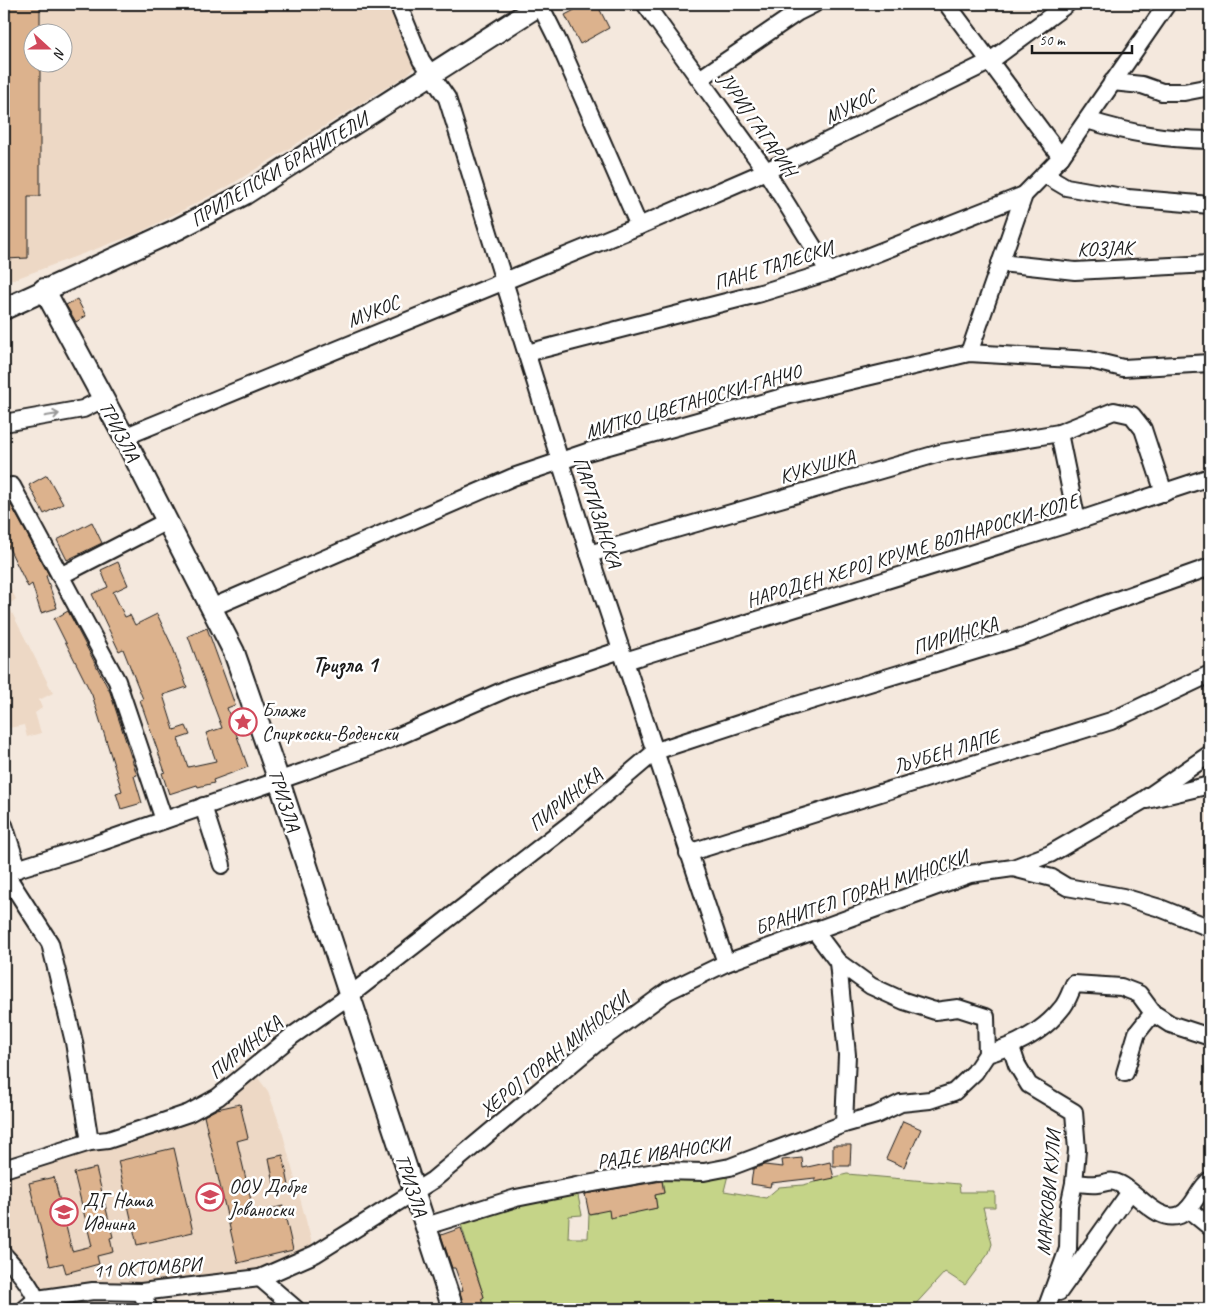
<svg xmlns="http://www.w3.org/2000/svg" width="1214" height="1313" font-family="Caveat,sans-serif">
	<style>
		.built { fill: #edd8c5; fill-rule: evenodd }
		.green { fill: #c5d488; stroke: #707852 }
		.building { fill: #dcb28d; stroke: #1c1c1c }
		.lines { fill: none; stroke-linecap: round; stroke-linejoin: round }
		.minor-casing { stroke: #1c1c1c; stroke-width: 20 }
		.tertiary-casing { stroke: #1c1c1c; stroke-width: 24 }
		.minor { stroke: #fff; stroke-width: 16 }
		.tertiary { stroke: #fff; stroke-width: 20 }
		.oneway { stroke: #999 }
		.labels { text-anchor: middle; stroke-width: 5; stroke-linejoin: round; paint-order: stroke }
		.street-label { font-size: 20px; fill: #1c1c1c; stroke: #fff }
		.poi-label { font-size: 20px; fill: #1c1c1c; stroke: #fff; text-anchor: start }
		.quarter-label { font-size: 22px; font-weight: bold; fill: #1c1c1c; stroke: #fff }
	</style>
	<rect width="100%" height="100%" fill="#f4e8dd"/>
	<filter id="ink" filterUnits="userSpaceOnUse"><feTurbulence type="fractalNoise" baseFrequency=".02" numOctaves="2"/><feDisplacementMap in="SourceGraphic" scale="10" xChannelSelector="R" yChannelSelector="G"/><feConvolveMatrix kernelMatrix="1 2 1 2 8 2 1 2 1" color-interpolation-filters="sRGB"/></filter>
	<g filter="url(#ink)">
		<g class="built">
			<path d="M4,4H400L421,60L408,74L227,187L139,233L4,283ZM32,32H62V62H32Z"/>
			<polygon points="4,577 16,599 8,605 53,693 39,700 42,708 35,713 41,733 27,737 24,725 4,729"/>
			<polygon points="251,1069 268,1091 282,1131 315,1254 260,1278 37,1299 4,1255 4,1169 154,1125"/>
		</g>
		<polygon class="green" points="730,1167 724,1191 766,1198 779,1187 803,1185 847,1174 959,1184 960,1192 995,1192 995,1207 983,1207 992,1244 989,1253 965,1285 945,1272 911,1309 485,1309 481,1299 484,1297 458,1215 576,1186 582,1215 569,1216 568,1238 588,1238 589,1214 597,1213 596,1207 609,1205 610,1217 621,1216 619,1204 626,1203 621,1178 634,1176 640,1211 657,1208 655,1195 664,1193 661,1171"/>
		<g class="building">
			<polygon points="4,4 40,4 40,32 32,32 32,62 40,62 40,196 28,196 28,258 4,259"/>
			<polygon points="586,4 597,4 609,28 580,44 565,15"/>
			<polygon points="77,299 86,316 76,322 66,305"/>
			<polygon points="47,475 63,504 44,514 29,485"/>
			<polygon points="11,505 49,575 46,576 57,608 41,613 32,584 28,587 4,538 4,509"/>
			<polygon points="92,522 102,543 67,560 57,540"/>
			<polygon points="118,562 128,585 113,592 125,617 130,615 135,625 157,614 173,648 187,687 163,695 174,730 186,726 190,735 178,739 188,767 216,761 206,733 222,728 188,636 207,628 235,705 227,708 248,767 213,780 214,783 198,787 197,785 169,794 162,773 165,772 140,700 143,699 123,649 119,651 92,594 108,587 101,570"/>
			<polygon points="68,611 110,692 137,775 134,776 142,803 121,809 116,793 122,791 92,695 54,619"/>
			<polygon points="240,1104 248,1138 237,1141 254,1213 283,1206 293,1250 238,1263 204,1116 217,1109"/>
			<polygon points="903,1121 921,1129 904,1167 886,1159"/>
			<polygon points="833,1145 851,1145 850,1166 833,1166"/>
			<polygon points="174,1148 193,1232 137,1245 118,1161"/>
			<polygon points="283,1155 290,1191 276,1194 269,1158"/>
			<polygon points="802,1158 803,1168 830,1162 834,1178 815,1182 815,1178 771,1183 770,1187 751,1184 753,1169 764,1165 783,1167 782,1160"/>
			<polygon points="96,1168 113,1237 110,1238 113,1252 97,1256 99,1264 66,1273 63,1263 50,1266 29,1183 54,1177 72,1251 92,1246 74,1173"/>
			<polygon points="662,1181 664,1193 655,1195 657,1208 610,1218 609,1210 589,1214 585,1194"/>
			<polygon points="461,1228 484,1297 481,1299 485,1309 465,1309 460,1292 463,1290 455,1268 452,1268 441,1235"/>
		</g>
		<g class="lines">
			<g class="minor-casing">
				<g id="minor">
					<polyline points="400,4 401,11 421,60 447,98 589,554 726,963"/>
					<polyline points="645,4 766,171 829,272"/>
					<polyline points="947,4 1061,157"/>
					<polyline points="540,5 558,41 639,226"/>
					<polyline points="701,78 798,12 814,4"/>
					<polyline points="1112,82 1142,85 1162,92 1184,92 1210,87"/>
					<path d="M1087,120C1132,134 1164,139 1210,140"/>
					<polyline points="1044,174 1066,187 1128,198 1210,205"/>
					<polyline points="1000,263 1075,271 1210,264"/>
					<polyline points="527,353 761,293 829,272 1024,195"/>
					<polyline points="969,353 1024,195 1061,157 1167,4"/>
					<polyline points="4,423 83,409 103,399"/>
					<polyline points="1059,433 1077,521"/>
					<polyline points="124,437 639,226 766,171 989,62 1067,4"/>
					<polyline points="12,486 117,681 164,820"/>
					<polyline points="589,554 940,453 1059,433 1114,411 1132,415 1143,429 1164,493"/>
					<polyline points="60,576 167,521"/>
					<polyline points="213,607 513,477 587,452 790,395 969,353 1090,360 1123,368 1210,363"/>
					<polyline points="625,661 1077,521 1210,477"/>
					<polyline points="1147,800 1210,785"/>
					<polyline points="203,806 222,865"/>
					<polyline points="4,825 18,869"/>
					<polyline points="688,853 1111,721 1210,674"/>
					<polyline points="1013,868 1052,878 1067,887 1123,897 1160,908 1210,928"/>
					<polyline points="4,873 93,845 303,772 399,736 511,687 621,650"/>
					<polyline points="5,873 50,943 74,1042 90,1142"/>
					<polyline points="814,930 838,962 871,986 904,1001 935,1011 958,1008 986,1017 987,1054"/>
					<polyline points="838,962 847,1055 844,1124"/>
					<polyline points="1011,1047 1017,1065 1029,1085 1074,1112 1077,1150 1074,1183 1069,1206 1068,1249 1046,1309"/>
					<polyline points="1125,1073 1137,1033 1153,1013"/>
					<polyline points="4,1169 90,1142 108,1140 154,1125 189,1113 218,1097 292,1036 349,996 570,824 656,751 787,708 1024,636 1100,606 1210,567"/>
					<path d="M1074,1183C1081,1183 1090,1185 1097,1184C1106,1183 1111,1179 1120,1184C1137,1192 1158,1224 1180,1215C1194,1209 1198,1189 1210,1180"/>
					<polyline points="1188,1209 1210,1227"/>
					<path d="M426,1226L516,1198L576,1186L661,1171L704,1172L730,1167L844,1124L876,1115L901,1103L930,1100L954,1092L975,1072L987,1054C1014,1046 1043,1032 1061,1009C1067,1003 1070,993 1074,984L1121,987L1139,994L1153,1013L1170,1024L1210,1037"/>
					<path d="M4,1255C18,1271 35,1288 39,1309"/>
					<polyline points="260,1278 296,1309"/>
					<polyline points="141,1292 149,1309"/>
					<polyline points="1059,1292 1130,1192"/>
					<polyline points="25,1309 37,1299 93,1291 141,1292 260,1278 315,1254 433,1180 594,1045 668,991 726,963 970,874 1013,868 1050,854 1142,801 1210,754"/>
				</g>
			</g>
			<g class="tertiary-casing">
				<g id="tertiary">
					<polyline points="44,289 124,437 234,652 279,781 453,1309"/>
					<polyline points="4,309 178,229 245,194 541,4"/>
				</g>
			</g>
			<use href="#minor" class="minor"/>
			<use href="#tertiary" class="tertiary"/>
		</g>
		<defs><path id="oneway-shaft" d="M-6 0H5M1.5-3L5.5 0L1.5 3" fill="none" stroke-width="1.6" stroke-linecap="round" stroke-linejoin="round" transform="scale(1.25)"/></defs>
		<use class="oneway" href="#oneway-shaft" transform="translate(52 415) rotate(-10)"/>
	</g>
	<defs>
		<g id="sight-ring" transform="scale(1.4375)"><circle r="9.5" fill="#fff" stroke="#d1495b" stroke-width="1.5"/><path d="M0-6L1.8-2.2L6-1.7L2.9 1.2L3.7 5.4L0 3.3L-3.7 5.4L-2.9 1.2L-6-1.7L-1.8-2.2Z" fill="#d1495b"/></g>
		<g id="school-ring" transform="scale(1.4375)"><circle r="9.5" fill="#fff" stroke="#d1495b" stroke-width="1.5"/><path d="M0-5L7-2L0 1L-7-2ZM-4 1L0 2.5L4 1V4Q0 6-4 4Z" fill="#d1495b"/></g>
	</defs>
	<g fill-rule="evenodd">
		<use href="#sight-ring" x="243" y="722"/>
		<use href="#school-ring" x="210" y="1197"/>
		<use href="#school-ring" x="64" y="1212"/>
	</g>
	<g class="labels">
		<g class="street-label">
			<text transform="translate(850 106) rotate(-26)" y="7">МУКОС</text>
			<text transform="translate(758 124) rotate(55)" y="7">ЈУРИЈ ГАГАРИН</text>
			<text transform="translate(279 169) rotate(-31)" y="7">ПРИЛЕПСКИ БРАНИТЕЛИ</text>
			<text transform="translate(1105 248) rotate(-2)" y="7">КОЗЈАК</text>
			<text transform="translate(773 265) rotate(-17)" y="7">ПАНЕ ТАЛЕСКИ</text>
			<text transform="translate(373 311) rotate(-22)" y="7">МУКОС</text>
			<text transform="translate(693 401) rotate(-16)" y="7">МИТКО ЦВЕТАНОСКИ-ГАНЧО</text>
			<text transform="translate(120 431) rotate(62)" y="7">ТРИЗЛА</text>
			<text transform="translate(817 466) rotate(-16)" y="7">КУКУШКА</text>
			<text transform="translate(598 512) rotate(72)" y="7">ПАРТИЗАНСКА</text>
			<text transform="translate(912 550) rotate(-17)" y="7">НАРОДЕН ХЕРОЈ КРУМЕ ВОЛНАРОСКИ-КОЛЕ</text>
			<text transform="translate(955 635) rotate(-17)" y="7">ПИРИНСКА</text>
			<text transform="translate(946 751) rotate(-17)" y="7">ЉУБЕН ЛАПЕ</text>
			<text transform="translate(565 799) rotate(-39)" y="7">ПИРИНСКА</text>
			<text transform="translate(285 800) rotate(72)" y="7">ТРИЗЛА</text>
			<text transform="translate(861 892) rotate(-19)" y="7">БРАНИТЕЛ ГОРАН МИНОСКИ</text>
			<text transform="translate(245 1047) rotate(-39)" y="7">ПИРИНСКА</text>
			<text transform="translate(554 1054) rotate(-39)" y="7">ХЕРОЈ ГОРАН МИНОСКИ</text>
			<text transform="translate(663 1152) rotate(-8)" y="7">РАДЕ ИВАНОСКИ</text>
			<text transform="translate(412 1185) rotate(72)" y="7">ТРИЗЛА</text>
			<text transform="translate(1048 1193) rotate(-85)" y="7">МАРКОВИ КУЛИ</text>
			<text transform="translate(147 1267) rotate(-4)" y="7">11 ОКТОМВРИ</text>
		</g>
		<g class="poi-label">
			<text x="262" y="717">Блаже<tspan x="262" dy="23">Спиркоски-Воденски</tspan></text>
			<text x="229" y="1193">ООУ Добре<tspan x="229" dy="23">Јованоски</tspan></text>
			<text x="83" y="1207">ДГ Наша<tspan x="83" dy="23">Иднина</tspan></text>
		</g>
		<g class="quarter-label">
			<text x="345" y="672">Тризла 1</text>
		</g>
	</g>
	<rect width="1214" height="1313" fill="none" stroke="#fff" stroke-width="20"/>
	<rect x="10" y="10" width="1194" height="1293" fill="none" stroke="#1c1c1c" stroke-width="2" filter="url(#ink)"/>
	<g transform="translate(48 48) rotate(111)"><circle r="24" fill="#ffffff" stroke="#a4a4a4"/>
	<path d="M0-4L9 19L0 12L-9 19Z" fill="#d1495b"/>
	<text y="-8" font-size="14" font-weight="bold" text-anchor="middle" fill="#1c1c1c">N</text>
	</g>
	<path d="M1032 45v8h100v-8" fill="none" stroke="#1c1c1c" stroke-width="2.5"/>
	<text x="1039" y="45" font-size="15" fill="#1c1c1c" stroke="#ffffff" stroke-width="4" paint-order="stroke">50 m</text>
</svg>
